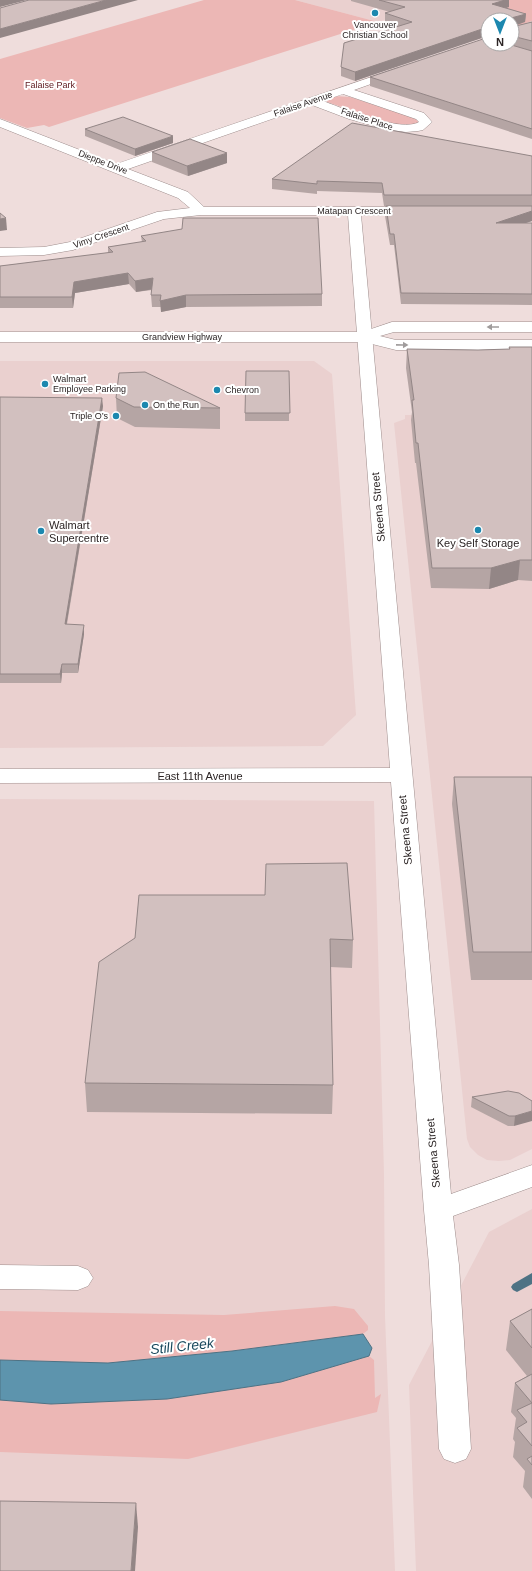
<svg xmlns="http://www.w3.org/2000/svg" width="532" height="1571" font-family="Arial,sans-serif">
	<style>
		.built { fill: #ead0cf }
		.green { fill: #ecb7b5 }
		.water { fill: #5d94ad; stroke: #4e7284 }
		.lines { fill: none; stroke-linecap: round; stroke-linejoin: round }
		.stream { fill: #4e7284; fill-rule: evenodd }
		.street-casing { stroke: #9e8d8c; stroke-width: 1 }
		.secondary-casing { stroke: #9e8d8c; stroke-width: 1 }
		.street { fill: #fff; fill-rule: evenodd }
		.secondary { fill: #fff; fill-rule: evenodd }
		.wall { fill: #b5a5a4 }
		.shaded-wall { fill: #938686 }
		.building { fill: #d2c0bf; stroke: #938686 }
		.oneway { fill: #a09c9c }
		.poi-dot { fill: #1c88af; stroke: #fff; stroke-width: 1.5 }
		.labels { text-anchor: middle; stroke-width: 4; stroke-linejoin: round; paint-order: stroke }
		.far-poi-label { font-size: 9px; fill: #2b2424; stroke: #fff; text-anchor: start }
		.far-park-label { font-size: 9px; fill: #5d181d; stroke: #fff }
		.far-street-label { font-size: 9px; fill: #2b2424; stroke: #fff }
		.street-label { font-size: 11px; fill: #2b2424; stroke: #fff }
		.poi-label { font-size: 11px; fill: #2b2424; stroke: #fff; text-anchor: start }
		.near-water-label { font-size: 14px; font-style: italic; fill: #1a495d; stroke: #fff }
	</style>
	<rect width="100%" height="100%" fill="#efdddc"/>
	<g class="built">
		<polygon points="295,0 446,0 378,22"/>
		<polygon points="0,361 314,361 332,374 356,715 323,746 0,748"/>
		<polygon points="532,414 532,1149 510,1160 499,1161 487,1160 478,1155 470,1147 467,1139 394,423 405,419 405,415"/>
		<polygon points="0,799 374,801 384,1174 385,1316 395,1571 0,1571"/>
		<polygon points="532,1209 532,1571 416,1571 409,1385 489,1232"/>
	</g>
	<g class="green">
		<polygon points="204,0 295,0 378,22 49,127 44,125 27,128 0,118 0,59"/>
		<polygon points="446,0 532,0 532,21 512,28 512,20 488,20"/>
		<polygon points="335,96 350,97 415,118 418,121 418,124 412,126 397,126 327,102 327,100"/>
		<polygon points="335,1306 354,1309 368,1326 368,1330 363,1334 232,1351 108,1363 0,1360 0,1311 224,1315"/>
		<polygon points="369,1356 374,1360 375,1398 381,1394 377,1412 188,1459 0,1452 0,1400 51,1404 167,1399 281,1382"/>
	</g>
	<polygon class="water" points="363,1334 372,1348 369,1356 281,1382 167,1399 51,1404 0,1400 0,1360 108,1363 232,1351"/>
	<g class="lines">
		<polygon class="stream" points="532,1273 532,1284 517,1292 513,1290 511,1287 513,1284"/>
		<g class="street-casing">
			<g id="street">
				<path d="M398,68L402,69L404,71L402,73L354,90L424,113L432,122L423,130L418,131L406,132L389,130L349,119L312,105L128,169L188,192L204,207H415L420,208L422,211L420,214L415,215H361L451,1194L532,1165V1187L453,1216L459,1265L471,1449L466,1459L455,1463L444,1459L439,1449L429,1265L424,1210L391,782L0,783V769L390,768L348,215H201L164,219L73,250L44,255L0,256V248L44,247L70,242L157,212L190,208L178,198L0,127V119L116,164ZM343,94L416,119L419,122C402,133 342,108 323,101Z"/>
				<polygon points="0,1265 78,1266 88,1270 93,1278 88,1286 78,1290 0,1289"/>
			</g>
		</g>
		<g class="secondary-casing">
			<polygon id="secondary" points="392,322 532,322 532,332 394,332 380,336 396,340 532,340 532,350 396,350 364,342 0,342 0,332 362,332"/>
		</g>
		<use href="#street" class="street"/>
		<use href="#secondary" class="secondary"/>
	</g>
	<g class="wall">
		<polygon points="351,0 509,0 509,7 506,8 526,14 525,22 512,20 355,81 341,76 341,67 399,26 385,22 385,13 390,12 351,1"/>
		<polygon points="532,22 532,139 370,86 370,77 488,44 512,44 512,27"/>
		<polygon points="85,129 173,143 135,156 85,136"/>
		<polygon points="152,152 227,163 188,176 152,162"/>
		<polygon points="532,156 532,206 384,206 382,193 317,191 317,194 272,189 272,179"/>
		<polygon points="386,206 532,206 532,221 525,223 532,223 532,305 401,304 394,245 390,245 385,216"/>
		<polygon points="141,236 322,294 322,306 186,307 161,312 161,307 152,307 151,295 152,290 136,292 129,284 75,293 73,308 0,308 0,266 108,253 108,247 142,242"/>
		<polygon points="509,347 532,347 532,581 518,580 489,589 431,588 416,463 415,463 411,420 412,412 406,368 407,349 478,350 509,349"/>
		<polygon points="289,371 289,421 245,421 245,413"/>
		<polygon points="0,397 103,406 67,624 84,634 78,673 62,673 61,683 0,683"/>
		<polygon points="116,398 220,408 220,429 135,427 117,418"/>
		<polygon points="454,777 532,777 532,980 471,980 452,804"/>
		<polygon points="139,895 353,940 352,968 330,967 333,1085 332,1114 87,1112 85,1083 135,938"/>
		<polygon points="472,1097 532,1101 514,1126 508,1126 471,1107"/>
		<polygon points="532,1309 532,1499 523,1487 525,1471 513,1457 515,1442 513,1439 516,1418 511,1412 515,1383 527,1376 506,1350 510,1321"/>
	</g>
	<g class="shaded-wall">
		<polygon points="0,0 27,0 0,7"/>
		<polygon points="106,0 138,0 0,38 0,29"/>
		<polygon points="505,0 509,0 509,7 491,13 492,4"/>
		<polygon points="526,14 525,22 512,27 511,18"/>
		<polygon points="488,27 488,36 355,81 355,72"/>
		<polygon points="173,136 173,143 135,156 135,149"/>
		<polygon points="227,153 227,163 188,176 187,166"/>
		<polygon points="532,211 532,221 496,233 496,223"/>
		<polygon points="6,218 7,230 0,231 0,219"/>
		<polygon points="128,273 129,284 75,293 73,308 72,297 74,282"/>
		<polygon points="153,278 154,289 136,292 135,281"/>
		<polygon points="186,295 186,307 161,312 160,301"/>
		<polygon points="102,398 103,406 65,633 65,624"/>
		<polygon points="520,560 518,580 489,589 491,568"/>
		<polygon points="84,625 84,634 78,673 78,664"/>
		<polygon points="62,664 62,673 61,683 60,674"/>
		<polygon points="532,1111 532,1121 514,1126 515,1116"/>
		<polygon points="136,1503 138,1527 135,1571 131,1571"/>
	</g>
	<g class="building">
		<polygon points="29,0 106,0 0,29 0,8"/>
		<polygon points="379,0 505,0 492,4 526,14 511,18 512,20 488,20 488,27 355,72 341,67 344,43 412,22 385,13 405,7"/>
		<polygon points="532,22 532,41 512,36 512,27"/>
		<polygon points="486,38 488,38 488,44 508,44 532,51 532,129 370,77"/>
		<polygon points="123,117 173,136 135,149 85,129"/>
		<polygon points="352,123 532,156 532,195 384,195 382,183 317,181 317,184 272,179"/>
		<polygon points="190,139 227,153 187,166 152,152"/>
		<polygon points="386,206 532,206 532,211 496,223 532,223 532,294 401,293 394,234 390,234"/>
		<polygon points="0,213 6,218 0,219"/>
		<polygon points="183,218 318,218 322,294 186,295 160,301 161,295 151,295 153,278 135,281 128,273 74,282 72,297 0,297 0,266 113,252 108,247 146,241 141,236 182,229"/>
		<polygon points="509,347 532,347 532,560 520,560 491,568 432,568 418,443 416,443 412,400 414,400 407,349 478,350 510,349"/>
		<polygon points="246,371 289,371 290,413 245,413"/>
		<polygon points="145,372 220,408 134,407 116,398 119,373"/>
		<polygon points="0,397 102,398 65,624 84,625 78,664 62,664 60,674 0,674"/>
		<polygon points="454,777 532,777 532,952 473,952"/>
		<polygon points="347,863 353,940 330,939 333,1085 85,1083 99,962 135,938 139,895 265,895 266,864"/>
		<polygon points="508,1091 519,1093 532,1101 532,1111 515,1116 509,1116 472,1097"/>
		<polygon points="532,1309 532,1348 510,1321"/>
		<polygon points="532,1374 532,1446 517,1428 527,1422 517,1410 532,1403 515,1383"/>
		<polygon points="532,1456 532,1465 527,1459"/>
		<polygon points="0,1501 136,1503 131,1571 0,1571"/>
	</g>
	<defs><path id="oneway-solid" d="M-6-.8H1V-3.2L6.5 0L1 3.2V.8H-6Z"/></defs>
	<g class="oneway">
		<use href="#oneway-solid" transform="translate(493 327) rotate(-180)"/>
		<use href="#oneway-solid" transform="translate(402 345) rotate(1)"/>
	</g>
	<g class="poi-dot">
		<circle cx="375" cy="13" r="4"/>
		<circle cx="45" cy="384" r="4"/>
		<circle cx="217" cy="390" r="4"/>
		<circle cx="145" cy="405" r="4"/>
		<circle cx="116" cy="416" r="4"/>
		<circle cx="478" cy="530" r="4"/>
		<circle cx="41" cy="531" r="4"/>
	</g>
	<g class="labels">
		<g class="far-poi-label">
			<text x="375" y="28" text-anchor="middle">Vancouver<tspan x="375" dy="10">Christian School</tspan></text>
			<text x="53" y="382">Walmart<tspan x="53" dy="10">Employee Parking</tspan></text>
			<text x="225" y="393">Chevron</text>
			<text x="153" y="408">On the Run</text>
			<text x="108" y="419" text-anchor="end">Triple O’s</text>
		</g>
		<g class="far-park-label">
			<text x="50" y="88">Falaise Park</text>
		</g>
		<g class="far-street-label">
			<text transform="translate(303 104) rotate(-19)" y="3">Falaise Avenue</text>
			<text transform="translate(367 119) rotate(18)" y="3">Falaise Place</text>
			<text transform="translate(103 162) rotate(21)" y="3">Dieppe Drive</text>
			<text x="354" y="214">Matapan Crescent</text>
			<text transform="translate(101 236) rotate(-19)" y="3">Vimy Crescent</text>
			<text x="182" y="340">Grandview Highway</text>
		</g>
		<g class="street-label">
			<text transform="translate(378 507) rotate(-95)" y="4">Skeena Street</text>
			<text x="200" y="780">East 11th Avenue</text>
			<text transform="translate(405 830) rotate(-95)" y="4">Skeena Street</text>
			<text transform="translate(433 1153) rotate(-95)" y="4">Skeena Street</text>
		</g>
		<g class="poi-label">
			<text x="49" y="529">Walmart<tspan x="49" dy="13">Supercentre</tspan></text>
			<text x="478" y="547" text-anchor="middle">Key Self Storage</text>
		</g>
		<g class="near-water-label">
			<text transform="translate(182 1346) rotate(-6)" y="5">Still Creek</text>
		</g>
	</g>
	<g transform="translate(500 32) rotate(180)"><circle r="19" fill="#ffffff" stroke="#aaa7a7"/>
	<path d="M0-3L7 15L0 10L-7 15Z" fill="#1c88af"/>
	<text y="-6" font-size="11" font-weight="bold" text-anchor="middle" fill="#2b2424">N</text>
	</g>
</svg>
